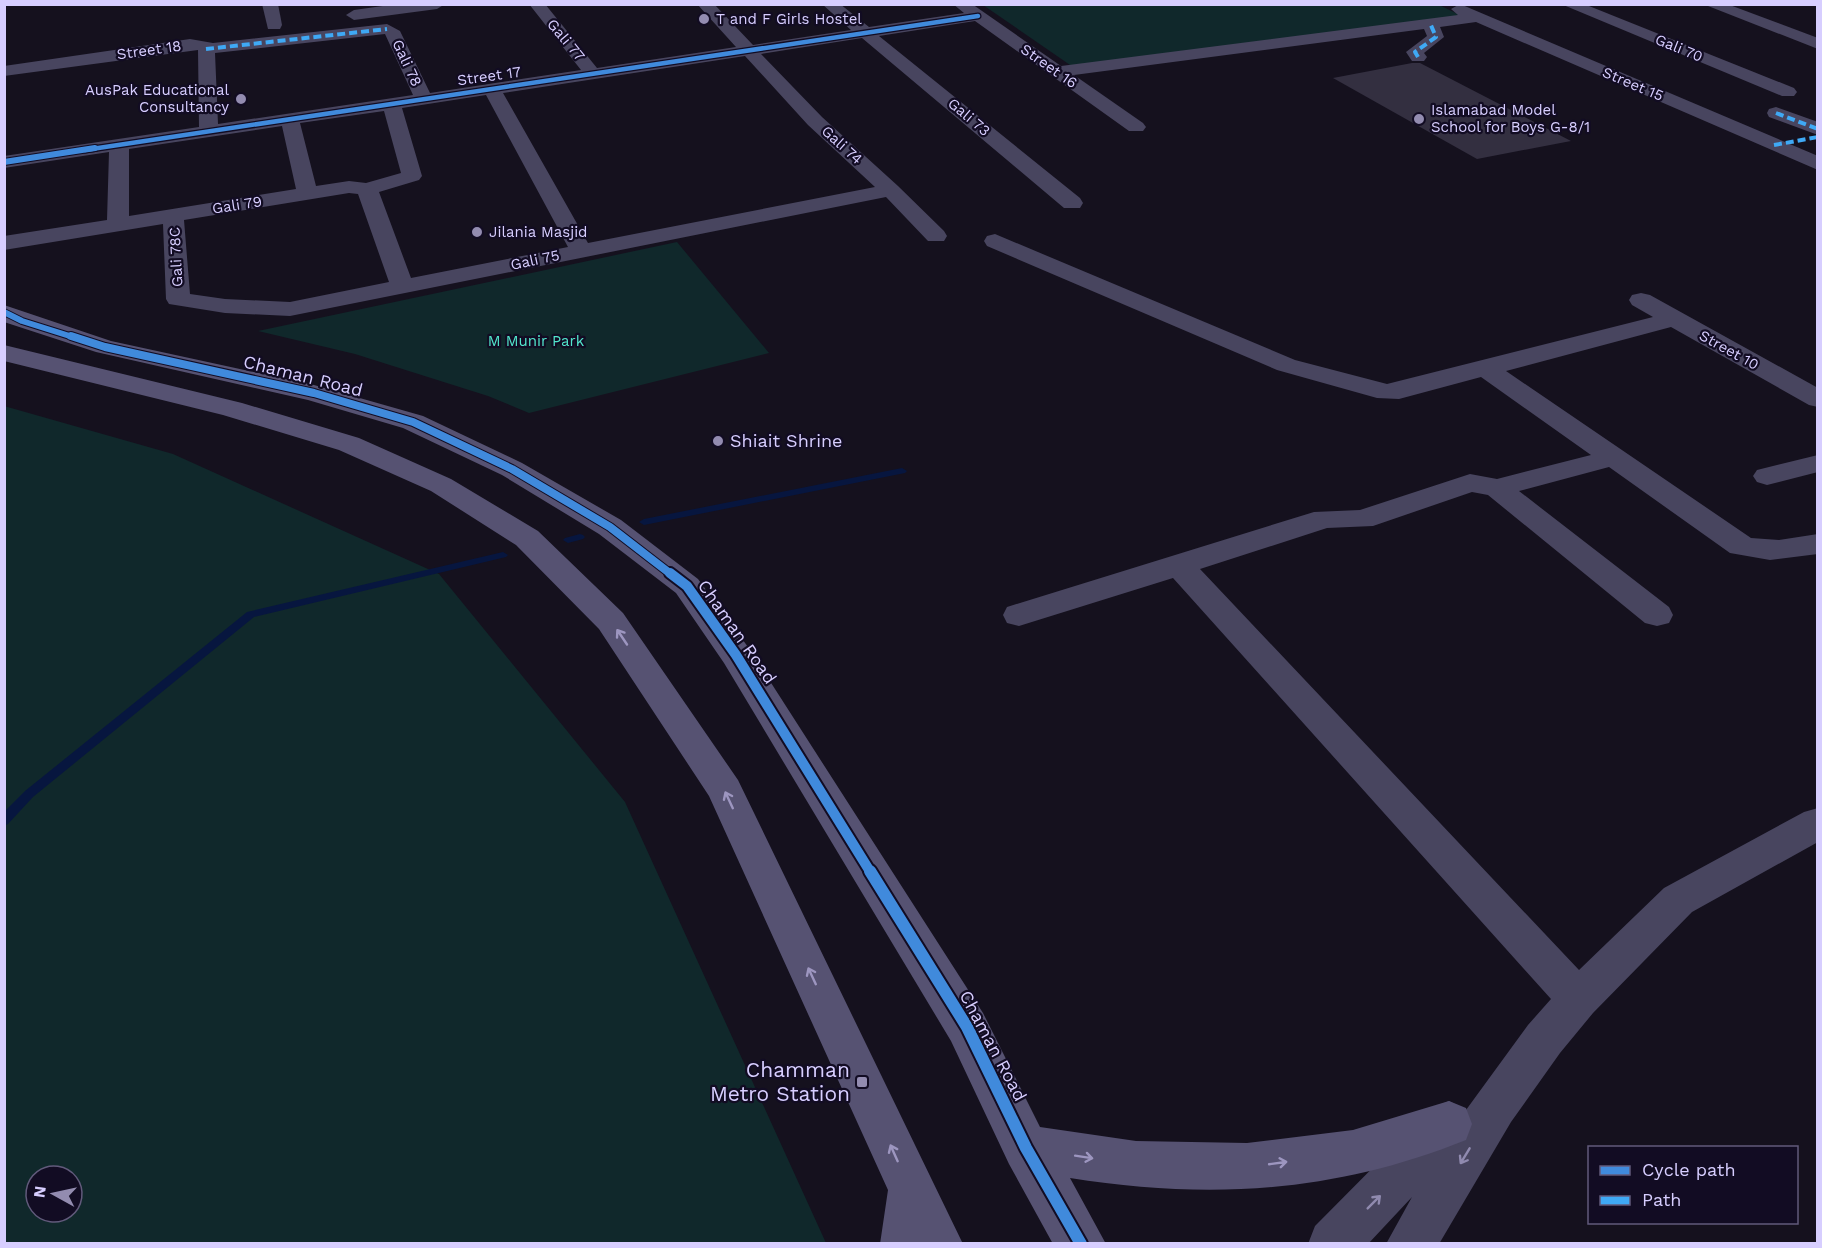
<svg xmlns="http://www.w3.org/2000/svg" width="1822" height="1248" font-family="'Work Sans',sans-serif">
	<style>
		.green { fill: #10282b; fill-rule: evenodd }
		.lines { fill: none; stroke-linecap: round; stroke-linejoin: round }
		.stream { fill: #07163f; fill-rule: evenodd }
		.building { fill: #332f40 }
		.street { fill: #48455f; fill-rule: evenodd }
		.secondary { fill: #565272; fill-rule: evenodd }
		.quiet { stroke: #3fa9f5; stroke-width: 4; stroke-dasharray: 8 4; stroke-linecap: butt }
		.cycleway-far4-casing { stroke: #120c23; stroke-width: 7 }
		.cycleway-far3-casing { stroke: #120c23; stroke-width: 8 }
		.cycleway-far2-casing { stroke: #120c23; stroke-width: 10 }
		.cycleway-far1-casing { stroke: #120c23; stroke-width: 14 }
		.cycleway-casing { stroke: #120c23; stroke-width: 16 }
		.cycleway-far4 { stroke: #408adc; stroke-width: 4.5 }
		.cycleway-far3 { stroke: #408adc; stroke-width: 6 }
		.cycleway-far2 { stroke: #408adc; stroke-width: 8 }
		.cycleway-far1 { stroke: #408adc; stroke-width: 10 }
		.cycleway { stroke: #408adc; stroke-width: 12 }
		.oneway { stroke: #9d96c0 }
		.oneway2 { stroke: #908aaf }
		.poi-dot { fill: #938cb0; stroke: #120c23; stroke-width: 2 }
		.labels { text-anchor: middle; stroke-width: 4.5; stroke-linejoin: round; paint-order: stroke }
		.far-poi-label { font-size: 15px; fill: #d7ceff; stroke: #120c23; text-anchor: start }
		.far-street-label { font-size: 15px; fill: #d7ceff; stroke: #120c23 }
		.far-park-label { font-size: 15px; fill: #52e7cd; stroke: #120c23 }
		.street-label { font-size: 18px; fill: #d7ceff; stroke: #120c23 }
		.poi-label { font-size: 18px; fill: #d7ceff; stroke: #120c23; text-anchor: start }
		.near-poi-label { font-size: 21px; fill: #d7ceff; stroke: #120c23; text-anchor: end }
	</style>
	<rect width="100%" height="100%" fill="#15111e"/>
	<g class="green">
		<polygon points="1437,4 1464,17 1073,67 983,5"/>
		<polygon points="677,242 769,353 529,413 488,396 355,354 258,331"/>
		<path d="M4,406L173,454L439,574L625,802L826,1243H5ZM36,1176H72V1212H36Z"/>
	</g>
	<g class="lines">
		<g class="stream">
			<polygon points="902,468 907,471 905,473 644,525 639,522 644,519"/>
			<polygon points="580,534 583,535 585,537 583,539 568,543 563,540 565,538"/>
			<polygon points="503,552 508,555 506,557 254,617 33,797 8,824 4,826 4,812 25,791 247,612"/>
		</g>
	</g>
	<polygon class="building" points="1412,63 1420,63 1571,141 1477,159 1333,78"/>
	<g class="lines">
		<g class="street">
			<polygon points="262,4 278,4 282,25 280,29 268,29"/>
			<polygon points="397,4 445,4 437,9 354,20 346,15 354,10"/>
			<path d="M529,4H545L597,68L736,47L697,4H714L753,45L851,30L822,4H840L869,27L964,13L953,4H972L1061,66L1458,15L1451,9L1460,4L1818,156V170L1476,22L1440,27L1444,37L1424,53L1427,57L1424,61H1412L1406,52L1427,36L1424,29L1074,75L1143,123L1146,127L1143,131H1129L975,21L879,36L1080,198L1083,203L1080,208H1064L862,38L761,54L822,117L898,186L944,231L947,236L944,241H928L886,197L290,316L225,313L169,304L166,299L163,224L4,250V236L107,220L109,152L4,168V156L199,127L198,50L4,76V66L190,39L213,43L387,24L400,31L430,93L581,70ZM385,34L413,95L218,124L215,53ZM745,56L808,125L875,187L588,243L503,93ZM486,95L568,247L411,278L379,192L419,180L422,176L402,108ZM384,111L401,173L366,183L349,181L316,186L300,123ZM282,126L296,189L129,216V149ZM349,193L358,194L389,282L290,302L225,299L190,294L184,220Z"/>
			<polygon points="1561,4 1584,4 1794,88 1797,92 1794,96 1782,96"/>
			<polygon points="1703,4 1727,4 1818,38 1818,49"/>
			<polygon points="1776,107 1818,122 1818,135 1769,117 1767,113 1769,109"/>
			<polygon points="995,234 1295,360 1387,384 1653,317 1632,305 1629,300 1632,295 1641,293 1650,295 1818,388 1818,407 1809,405 1671,327 1506,371 1751,538 1779,540 1818,534 1818,554 1770,560 1730,553 1609,467 1519,491 1669,607 1673,615 1669,623 1657,626 1645,623 1488,495 1472,492 1373,526 1327,528 1200,569 1579,970 1664,888 1804,812 1818,808 1818,842 1692,912 1593,1013 1560,1053 1511,1122 1439,1244 1386,1244 1412,1197 1368,1244 1308,1244 1315,1226 1432,1108 1449,1101 1466,1110 1528,1025 1551,999 1173,578 1019,626 1007,623 1003,615 1007,607 1314,512 1360,510 1470,474 1497,479 1591,455 1481,377 1399,399 1377,398 1277,370 987,246 984,241 987,236"/>
			<polygon points="1818,455 1818,472 1767,485 1757,482 1753,476 1757,470"/>
		</g>
		<g class="secondary">
			<path d="M4,305L111,341L314,385L423,416L522,463L621,520L698,579L748,647L983,1013L1040,1127L1136,1141L1247,1143L1353,1130L1449,1101L1466,1108L1472,1124L1466,1140C1334,1193 1209,1200 1070,1178L1106,1244H1053L1009,1164L951,1041L724,663L676,593L599,534L502,475L403,428L308,400L96,352L4,322Z"/>
			<polygon points="4,345 242,403 359,438 451,479 538,531 623,613 738,780 963,1244 880,1244 888,1190 709,796 599,629 516,545 431,491 339,450 223,415 4,361"/>
		</g>
		<g class="quiet">
			<polyline points="206,49 387,29"/>
			<polyline points="1418,57 1415,52 1436,37 1430,23"/>
			<polyline points="1776,113 1818,129"/>
			<polyline points="1774,145 1818,137"/>
		</g>
		<g class="cycleway-far4-casing">
			<polyline id="cycleway-far4" points="85,150 978,16"/>
		</g>
		<g class="cycleway-far3-casing">
			<g id="cycleway-far3">
				<polyline points="4,162 95,148"/>
				<polyline points="4,312 22,321 76,338"/>
			</g>
		</g>
		<g class="cycleway-far2-casing">
			<polyline id="cycleway-far2" points="71,336 105,347 314,393 413,422 512,469 610,527 672,575"/>
		</g>
		<g class="cycleway-far1-casing">
			<polyline id="cycleway-far1" points="670,573 687,586 736,655 871,873"/>
		</g>
		<g class="cycleway-casing">
			<polyline id="cycleway" points="870,871 967,1027 1026,1148 1081,1244"/>
		</g>
		<use href="#cycleway-far4" class="cycleway-far4"/>
		<use href="#cycleway-far3" class="cycleway-far3"/>
		<use href="#cycleway-far2" class="cycleway-far2"/>
		<use href="#cycleway-far1" class="cycleway-far1"/>
		<use href="#cycleway" class="cycleway"/>
	</g>
	<defs><path id="oneway-shaft" d="M-6 0H5M1.5-3L5.5 0L1.5 3" fill="none" stroke-width="1.6" stroke-linecap="round" stroke-linejoin="round" transform="scale(1.5)"/></defs>
	<g class="oneway">
		<use href="#oneway-shaft" transform="translate(622 637) rotate(-124)"/>
		<use href="#oneway-shaft" transform="translate(729 800) rotate(-115)"/>
		<use href="#oneway-shaft" transform="translate(812 976) rotate(-115)"/>
		<use href="#oneway-shaft" transform="translate(894 1153) rotate(-114)"/>
		<use href="#oneway-shaft" transform="translate(1084 1157) rotate(9)"/>
		<use href="#oneway-shaft" transform="translate(1278 1163) rotate(-8)"/>
	</g>
	<g class="oneway2">
		<use href="#oneway-shaft" transform="translate(1465 1156) rotate(121)"/>
		<use href="#oneway-shaft" transform="translate(1374 1202) rotate(-45)"/>
	</g>
	<g class="poi-dot">
		<circle cx="704" cy="19" r="6"/>
		<circle cx="241" cy="99" r="6"/>
		<circle cx="1419" cy="119" r="6"/>
		<circle cx="477" cy="232" r="6"/>
		<circle cx="718" cy="441" r="6"/>
		<rect x="856" y="1076" width="12" height="12" rx="3"/>
	</g>
	<g class="labels">
		<g class="far-poi-label">
			<text x="716" y="24">T and F Girls Hostel</text>
			<text x="229" y="95" text-anchor="end">AusPak Educational<tspan x="229" dy="17">Consultancy</tspan></text>
			<text x="1431" y="115">Islamabad Model<tspan x="1431" dy="17">School for Boys G-8/1</tspan></text>
			<text x="489" y="237">Jilania Masjid</text>
		</g>
		<g class="far-street-label">
			<text transform="translate(566 40) rotate(50)" y="5">Gali 77</text>
			<text transform="translate(1679 48) rotate(22)" y="5">Gali 70</text>
			<text transform="translate(149 50) rotate(-8)" y="5">Street 18</text>
			<text transform="translate(407 63) rotate(65)" y="5">Gali 78</text>
			<text transform="translate(1049 66) rotate(35)" y="5">Street 16</text>
			<text transform="translate(489 76) rotate(-8)" y="5">Street 17</text>
			<text transform="translate(1633 84) rotate(23)" y="5">Street 15</text>
			<text transform="translate(969 117) rotate(40)" y="5">Gali 73</text>
			<text transform="translate(842 145) rotate(42)" y="5">Gali 74</text>
			<text transform="translate(237 205) rotate(-9)" y="5">Gali 79</text>
			<text transform="translate(176 257) rotate(-93)" y="5">Gali 78C</text>
			<text transform="translate(535 260) rotate(-12)" y="5">Gali 75</text>
			<text transform="translate(1729 350) rotate(29)" y="5">Street 10</text>
		</g>
		<g class="far-park-label">
			<text x="536" y="346">M Munir Park</text>
		</g>
		<g class="street-label">
			<text transform="translate(303 376) rotate(14)" y="6">Chaman Road</text>
			<text transform="translate(737 632) rotate(55)" y="6">Chaman Road</text>
			<text transform="translate(993 1046) rotate(62)" y="6">Chaman Road</text>
		</g>
		<g class="poi-label">
			<text x="730" y="447">Shiait Shrine</text>
		</g>
		<g class="near-poi-label">
			<text x="850" y="1077">Chamman<tspan x="850" dy="24">Metro Station</tspan></text>
		</g>
	</g>
	<rect width="1822" height="1248" fill="none" stroke="#d7ceff" stroke-width="12"/>
	<rect x="1588" y="1146" width="210" height="78" fill="#120c23" stroke="#615a7b" stroke-width="1.5"/>
	<rect x="1600" y="1166" width="30" height="9" fill="#408adc" stroke="#615a7b" stroke-width="1.5"/>
	<text x="1642" y="1176" font-size="18" fill="#d7ceff">Cycle path</text>
	<rect x="1600" y="1196" width="30" height="9" fill="#3fa9f5" stroke="#615a7b" stroke-width="1.5"/>
	<text x="1642" y="1206" font-size="18" fill="#d7ceff">Path</text>
	<g transform="translate(54 1194) rotate(278)"><circle r="28" fill="#120c23" stroke="#615a7b" stroke-width="1.5"/>
	<path d="M0-4.5L10 22L0 15L-10 22Z" fill="#938cb0"/>
	<text y="-9" font-size="16" font-weight="bold" text-anchor="middle" fill="#d7ceff">N</text>
	</g>
</svg>
